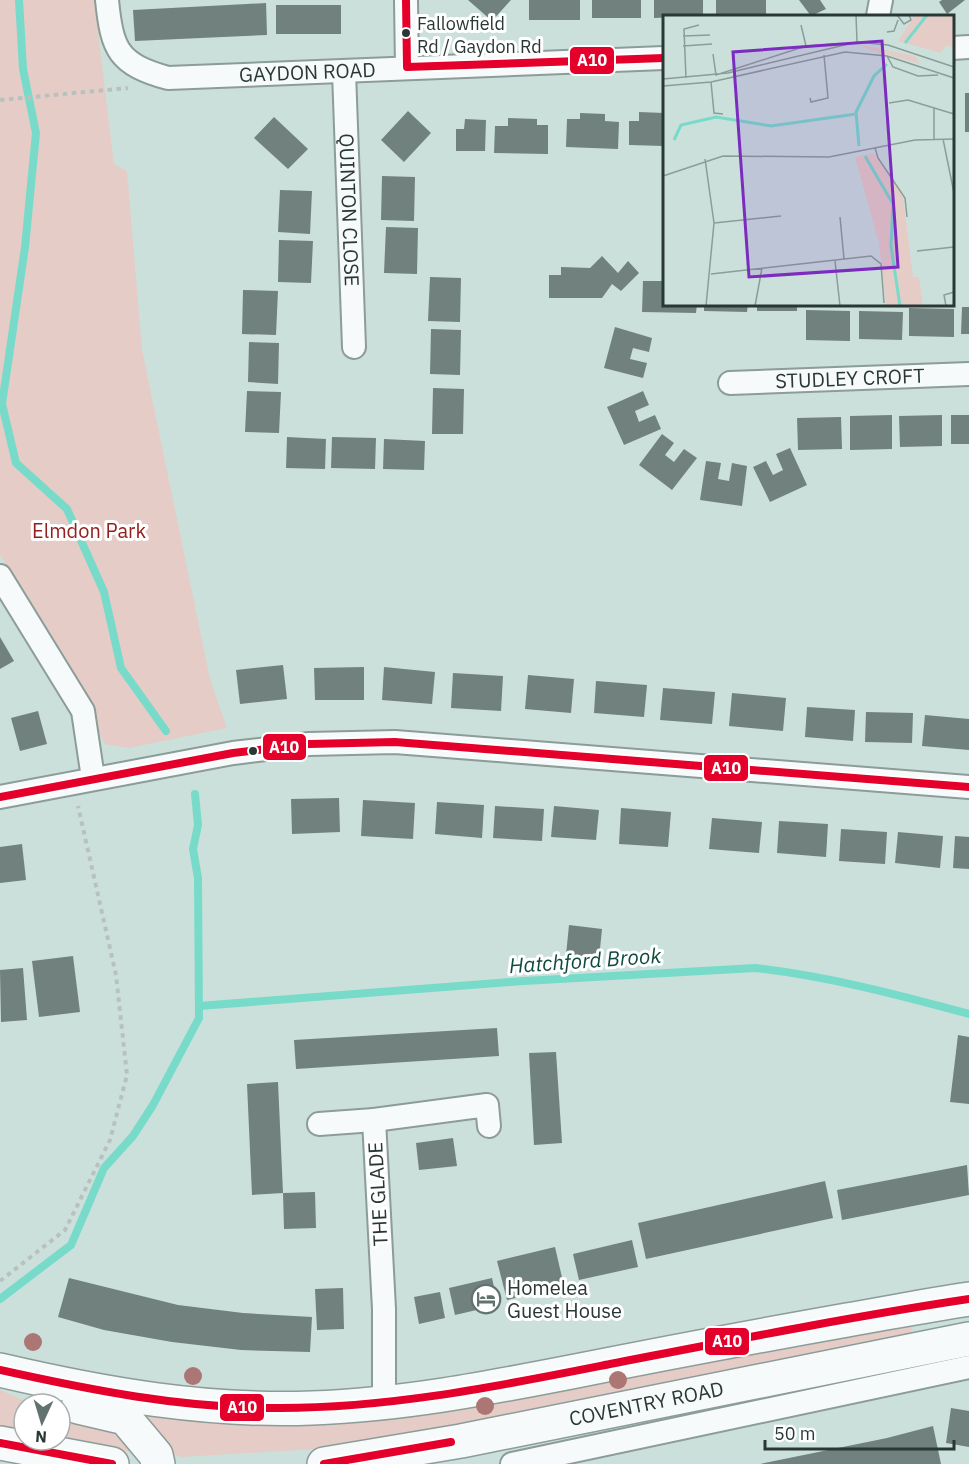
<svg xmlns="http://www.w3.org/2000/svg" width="969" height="1464" font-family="'IBM Plex Sans',sans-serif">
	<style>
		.green { fill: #e5ccc6 }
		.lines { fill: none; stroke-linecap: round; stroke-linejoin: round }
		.stream { stroke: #78dbca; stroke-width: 8 }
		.building { fill: #71817e }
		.minor-casing { stroke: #8c9c98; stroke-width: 26 }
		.trunk-casing { stroke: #8c9c98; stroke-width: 36 }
		.path { stroke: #b9c1bf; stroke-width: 4; stroke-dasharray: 4.5 4.5; stroke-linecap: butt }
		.minor { stroke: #f7fafa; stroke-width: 22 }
		.trunk { stroke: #f7fafa; stroke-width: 33 }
		.bus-1-casing { stroke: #fff; stroke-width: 12 }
		.bus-1 { stroke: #e4002b; stroke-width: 8 }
		.tree { fill: #ac7674 }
		.bus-dot { fill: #293835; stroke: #fff; stroke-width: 2 }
		.labels { text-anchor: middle; stroke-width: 6; stroke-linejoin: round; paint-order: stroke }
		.bus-label { font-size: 18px; fill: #293835; stroke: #fff; text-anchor: start }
		.street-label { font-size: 20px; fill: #293835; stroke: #fff }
		.park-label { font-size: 20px; fill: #93201f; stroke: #fff }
		.poi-label { font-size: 20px; fill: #293835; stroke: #fff; text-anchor: start }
		.water-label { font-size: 21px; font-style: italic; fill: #0f4a40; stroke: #fff }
		.inset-river { fill: none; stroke: #78dbca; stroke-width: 3 }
		.inset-road { fill: none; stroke: #8a9d99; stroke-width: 1.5 }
		.view { fill: #7b2cbf; fill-opacity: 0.15; stroke: #7b2cbf; stroke-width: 3 }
		.inset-edge { fill: none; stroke: #293835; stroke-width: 3 }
		.line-badge { stroke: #fff; stroke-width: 2 }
		.badge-label { font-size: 16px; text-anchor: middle; font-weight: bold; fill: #fff }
	</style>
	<rect width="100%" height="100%" fill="#cbe0db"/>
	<g class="green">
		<polygon points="0,0 94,0 114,164 127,171 142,350 210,679 227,728 129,748 104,744 80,683 0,555"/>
		<polygon points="910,1321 913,1333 493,1421 335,1448 181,1457 171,1453 166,1440 146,1420 148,1416 222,1421"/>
		<polygon points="0,1390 32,1404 24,1404 24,1433 0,1427"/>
		<polygon points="60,1414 111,1426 135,1450 117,1452 60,1440"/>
	</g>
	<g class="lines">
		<g class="stream">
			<polyline points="19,0 23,69 36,133 25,247 2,404 16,463 67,509 104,592 121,668 166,731"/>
			<path d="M199,1006L524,981L755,968C827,976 899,995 969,1014"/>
			<polyline points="0,1299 71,1245 104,1168 133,1136 153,1105 199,1018 198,878 193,849 198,825 195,794"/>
		</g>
	</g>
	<g class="building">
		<polygon points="468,0 511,0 492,21"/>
		<rect x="529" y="0" width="51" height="20"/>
		<rect x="592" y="0" width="49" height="18"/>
		<polygon points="654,0 703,0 703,16 654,18"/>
		<rect x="716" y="0" width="50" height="15"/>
		<polygon points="799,0 820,0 826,9 811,16"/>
		<polygon points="942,0 965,0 947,14 939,2"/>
		<polygon points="266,3 267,35 135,41 133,10"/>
		<rect x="276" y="5" width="65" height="29"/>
		<rect x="965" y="93" width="4" height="39"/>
		<polygon points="408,111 431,133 404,162 381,140"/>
		<polygon points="639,112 664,113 664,146 629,145 629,121 639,121"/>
		<polygon points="580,113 605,114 605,121 619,122 618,149 566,147 567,119 580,119"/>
		<polygon points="274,117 308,149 288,169 254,138"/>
		<polygon points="508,118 537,119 537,125 548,125 548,154 494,153 495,126 508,126"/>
		<polygon points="465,119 486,120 485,151 456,151 456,129 464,129"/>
		<polygon points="382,176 415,177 414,221 381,220"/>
		<polygon points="280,190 312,191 310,234 278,232"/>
		<polygon points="386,227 418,228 417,274 384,273"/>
		<polygon points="279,240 313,241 311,283 278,282"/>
		<polygon points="602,256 618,273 628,261 639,273 621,291 612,284 602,298 549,298 549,275 561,275 561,267 590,268"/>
		<polygon points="430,277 461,278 460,322 428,321"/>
		<polygon points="643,281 664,281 664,304 697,304 696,313 642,312"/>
		<polygon points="243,290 278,291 276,335 242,334"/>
		<polygon points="704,304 748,304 747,312 704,311"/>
		<rect x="757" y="304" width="40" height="7"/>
		<polygon points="962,307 969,307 969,334 961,334"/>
		<polygon points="909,308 954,309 954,337 909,336"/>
		<polygon points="806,310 850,311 850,341 806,340"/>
		<polygon points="859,311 903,312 902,340 859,339"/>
		<polygon points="615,327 652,338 649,352 633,348 630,359 647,363 643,378 604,368"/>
		<polygon points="431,329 461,330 460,375 430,374"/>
		<polygon points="249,342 279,343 278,384 248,382"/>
		<polygon points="433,388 464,389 463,434 432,434"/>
		<polygon points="247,391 281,392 279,433 245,432"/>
		<polygon points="643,391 649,405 635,411 639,422 655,415 661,429 624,445 607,407"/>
		<polygon points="892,415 892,449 850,450 850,416"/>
		<polygon points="942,415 942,446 900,447 899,416"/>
		<rect x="951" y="415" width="18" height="29"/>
		<polygon points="841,417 842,449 798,450 797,418"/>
		<polygon points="662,434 674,443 665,455 674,462 684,449 697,458 672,490 639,465"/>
		<polygon points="287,437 326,439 325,469 286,468"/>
		<polygon points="332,437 376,438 375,469 331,468"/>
		<polygon points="384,439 425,441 424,470 383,469"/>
		<polygon points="790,448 807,485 770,502 753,467 766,461 773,475 783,470 776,454"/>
		<polygon points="706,461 721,463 718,479 729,481 732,463 747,466 742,506 700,500"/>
		<polygon points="0,637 14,661 0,669"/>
		<polygon points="283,665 287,699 240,704 236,670"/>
		<polygon points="364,667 364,700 315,700 314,668"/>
		<polygon points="384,667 435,672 432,704 382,700"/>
		<polygon points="453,673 503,676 501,711 451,708"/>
		<polygon points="528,675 574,679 571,713 525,709"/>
		<polygon points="596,681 647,685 644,717 594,713"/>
		<polygon points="663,688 715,692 712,724 660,720"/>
		<polygon points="732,693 786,698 783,731 729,726"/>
		<polygon points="807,707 855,710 853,741 805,737"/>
		<polygon points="38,711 47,744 20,751 11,718"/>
		<polygon points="866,712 913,713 912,743 865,742"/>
		<polygon points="925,715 969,719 969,750 922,746"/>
		<polygon points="339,798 340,832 292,834 291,799"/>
		<polygon points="363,800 415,803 413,839 361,836"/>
		<polygon points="437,802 484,805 482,838 435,834"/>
		<polygon points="495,806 544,809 542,841 493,838"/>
		<polygon points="554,806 599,810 596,840 551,837"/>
		<polygon points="621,808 671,812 668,847 619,844"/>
		<polygon points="712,818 762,822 759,853 709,849"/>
		<polygon points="779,821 828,824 826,857 777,853"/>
		<polygon points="841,829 887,832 885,864 839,861"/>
		<polygon points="898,832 943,836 940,868 895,863"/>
		<polygon points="955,836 969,837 969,869 953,868"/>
		<polygon points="22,844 26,880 0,883 0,847"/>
		<polygon points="569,925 602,929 599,959 566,955"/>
		<polygon points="73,956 80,1012 39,1017 32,961"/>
		<polygon points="23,968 27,1020 1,1022 0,970"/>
		<polygon points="497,1028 499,1056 296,1069 294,1040"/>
		<polygon points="958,1035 969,1037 969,1104 950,1102"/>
		<polygon points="556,1052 562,1143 534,1145 529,1053"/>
		<polygon points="278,1082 283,1193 252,1195 247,1084"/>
		<polygon points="453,1138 457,1166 419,1170 416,1143"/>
		<polygon points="967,1165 969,1195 842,1220 837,1190"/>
		<polygon points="825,1181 833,1218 646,1259 638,1223"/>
		<polygon points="315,1192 316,1228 284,1229 283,1193"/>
		<polygon points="632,1240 638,1267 579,1280 573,1254"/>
		<polygon points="555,1247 564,1286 507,1300 497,1261"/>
		<polygon points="69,1278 178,1305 243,1313 312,1317 310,1352 241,1350 172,1342 104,1330 58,1317"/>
		<polygon points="492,1278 498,1305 455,1315 449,1288"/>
		<polygon points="343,1288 344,1329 317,1330 315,1289"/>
		<polygon points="440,1292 445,1318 419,1324 414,1297"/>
		<polygon points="951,1408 969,1411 969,1447 946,1443"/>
		<polygon points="933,1426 941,1464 760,1464 887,1438"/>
	</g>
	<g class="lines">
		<g class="minor-casing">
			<g id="minor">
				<path id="s1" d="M107,0C112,50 118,64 168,78L664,58"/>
				<polyline points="406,0 407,67"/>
				<polyline points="878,16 881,0"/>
				<polyline points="952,48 969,47"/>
				<path id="s2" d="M344,72L354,347"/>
				<path id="s3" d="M730,383L969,374"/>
				<polyline points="0,576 83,711 93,778"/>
				<polyline points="0,797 233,753 309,744 395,742 969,787"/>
				<polyline points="319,1124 374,1120"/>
				<polyline points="384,1403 384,1309 374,1120 487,1105 489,1126"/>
				<polyline points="512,1464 969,1367"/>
			</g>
		</g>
		<g class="trunk-casing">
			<g id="trunk">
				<path d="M0,1370C103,1394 206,1412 312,1408C401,1405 489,1388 576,1371C666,1353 757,1336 847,1320C888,1313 928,1305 969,1299"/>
				<polyline points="78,1407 125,1418 156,1455 158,1464"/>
				<polyline points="0,1443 112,1464"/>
				<path id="s4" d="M324,1464L461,1441L969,1339"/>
			</g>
		</g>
		<g class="path">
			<polyline points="0,100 128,88"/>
			<polyline points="0,1281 65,1230 110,1140 127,1075 116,975 78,806"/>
		</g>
		<use href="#minor" class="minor"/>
		<use href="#trunk" class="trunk"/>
		<g class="bus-1-casing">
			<g id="bus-1">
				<polyline points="406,0 407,67 664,58"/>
				<polyline points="0,797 233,753 309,744 395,742 969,787"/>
				<path d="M0,1370C90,1390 181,1408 273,1408C387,1409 499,1386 610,1364C729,1341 849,1317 969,1299"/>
				<polyline points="0,1443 112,1464"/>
				<polyline points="324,1464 451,1442"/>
			</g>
		</g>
		<use href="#bus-1" class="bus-1"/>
	</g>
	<g class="tree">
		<circle cx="33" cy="1342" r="9"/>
		<circle cx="193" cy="1376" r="9"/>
		<circle cx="618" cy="1380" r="9"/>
		<circle cx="485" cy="1406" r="9"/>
	</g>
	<defs>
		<g id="hotel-ring" transform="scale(1.5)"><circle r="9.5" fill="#fff" stroke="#62736f" stroke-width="1.5"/><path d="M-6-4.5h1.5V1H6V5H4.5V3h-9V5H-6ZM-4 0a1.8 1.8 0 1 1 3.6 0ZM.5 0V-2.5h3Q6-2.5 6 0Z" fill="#62736f"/></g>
	</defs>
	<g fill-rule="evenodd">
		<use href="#hotel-ring" x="486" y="1299"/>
	</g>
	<g class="bus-dot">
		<circle cx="406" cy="33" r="5"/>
		<circle cx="253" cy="751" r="5"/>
	</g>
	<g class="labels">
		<g class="bus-label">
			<text x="417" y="30">Fallowfield<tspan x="417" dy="23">Rd / Gaydon Rd</tspan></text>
		</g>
		<g class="street-label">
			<text dy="7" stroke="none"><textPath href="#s1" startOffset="249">GAYDON ROAD</textPath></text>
			<text dy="7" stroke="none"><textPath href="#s2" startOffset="138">QUINTON CLOSE</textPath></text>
			<text dy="7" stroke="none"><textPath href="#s3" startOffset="120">STUDLEY CROFT</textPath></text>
			<text transform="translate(378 1194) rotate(-93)" y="7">THE GLADE</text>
			<text dy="7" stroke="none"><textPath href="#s4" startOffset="328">COVENTRY ROAD</textPath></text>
		</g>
		<g class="park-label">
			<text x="89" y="538">Elmdon Park</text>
		</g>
		<g class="poi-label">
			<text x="507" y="1295">Homelea<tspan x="507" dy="23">Guest House</tspan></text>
		</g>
		<g class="water-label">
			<text transform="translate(585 961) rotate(-4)" y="7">Hatchford Brook</text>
		</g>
	</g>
	<g transform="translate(663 15)">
		<rect width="291" height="291" fill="#cbe0db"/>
		<path d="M252,0H291V33L283,30L278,38L235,26ZM198,30L252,41L257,49L202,33ZM211,138L240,182L250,262H256L260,291H223L216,228L192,142Z" fill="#e5ccc6"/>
		<path class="inset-river" d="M242,28L264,0M11,125L18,110L53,102L108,111L193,99M196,131L193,97L211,61L224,49M202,141L230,189L228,231L237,291"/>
		<path class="inset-road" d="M193,0L194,27M234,0L241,9L248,5L246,0M138,10L143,31M224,17L231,16L235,5M20,21L47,20M20,31L49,29M50,39L53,60L143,31L172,29M224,41L230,52L255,61L275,60M23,63L21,14L36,10M0,64L65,58L194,27L225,30L291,52M48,67L51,98L60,99M0,71L48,67L182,37L224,41L291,63M147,83L148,87L165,83L161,40M226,88L245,85L291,99M271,124V93M280,124L291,178M212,133L215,143L242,183L244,202M42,144L51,208L43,291M0,161L60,141L166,142L252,125L291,124M177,202L181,244M51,208L118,201M254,236L291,232M172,246L177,291M48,259L208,241L218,249L221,288M92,291L99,253M283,291L281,280L291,277"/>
		<path class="view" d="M219,26L235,252L86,262L70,37Z"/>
		<rect width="291" height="291" class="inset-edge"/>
	</g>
	<g class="line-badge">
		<rect x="569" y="46" width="46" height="29" rx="6" fill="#e4002b"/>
		<rect x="262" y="733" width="45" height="28" rx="6" fill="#e4002b"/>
		<rect x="703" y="754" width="46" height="28" rx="6" fill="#e4002b"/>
		<rect x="704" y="1327" width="46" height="29" rx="6" fill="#e4002b"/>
		<rect x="219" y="1393" width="46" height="29" rx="6" fill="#e4002b"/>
	</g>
	<g class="badge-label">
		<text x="592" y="66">A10</text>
		<text x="284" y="753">A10</text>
		<text x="726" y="774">A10</text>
		<text x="727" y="1347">A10</text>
		<text x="242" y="1413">A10</text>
	</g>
	<g transform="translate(42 1422) rotate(184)"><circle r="28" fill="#ffffff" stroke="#a9afae" stroke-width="1.5"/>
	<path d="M0-4.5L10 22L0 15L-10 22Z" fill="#62736f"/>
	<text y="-9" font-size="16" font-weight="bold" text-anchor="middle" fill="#293835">N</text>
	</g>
	<path d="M765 1440v9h189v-9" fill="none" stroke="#293835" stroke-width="3"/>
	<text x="774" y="1440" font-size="18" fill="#293835" stroke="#ffffff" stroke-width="4.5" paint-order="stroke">50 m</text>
</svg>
